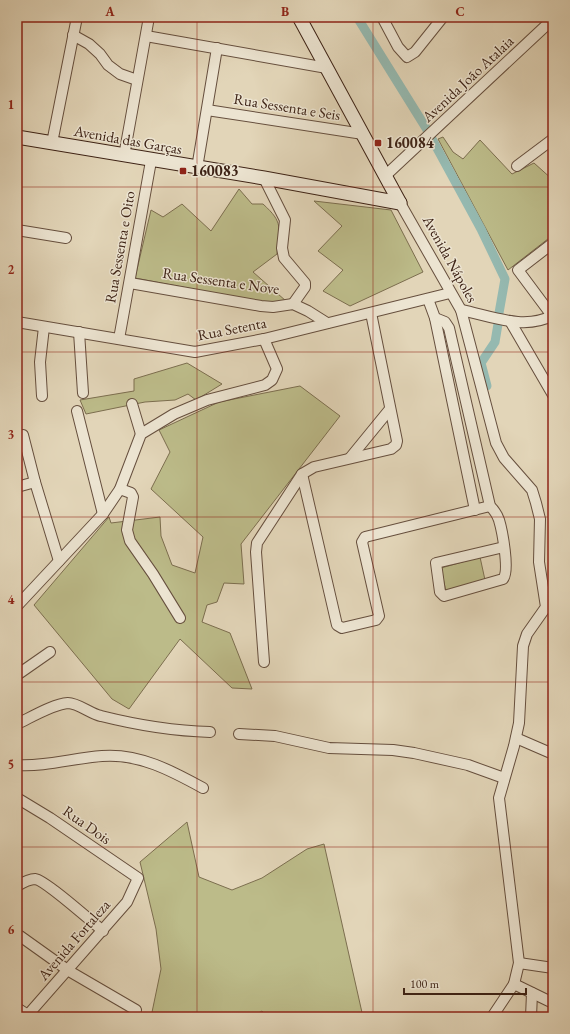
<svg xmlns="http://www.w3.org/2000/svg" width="570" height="1034" font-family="'EB Garamond',serif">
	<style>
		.green { fill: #bcbb89; stroke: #7c6e4f }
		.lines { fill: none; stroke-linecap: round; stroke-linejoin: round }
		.canal { stroke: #95b9b0; stroke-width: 9 }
		.minor-casing { stroke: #664f3e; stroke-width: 12 }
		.secondary-casing { stroke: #3d2215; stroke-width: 15 }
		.minor { stroke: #ece4d1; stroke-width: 10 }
		.secondary { stroke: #ece4d1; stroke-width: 13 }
		.grid { fill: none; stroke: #8f2418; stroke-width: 1; stroke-opacity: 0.55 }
		.poi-dot { fill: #8f2418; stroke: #ece4d1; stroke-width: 1.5 }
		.labels { text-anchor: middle; stroke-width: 3; stroke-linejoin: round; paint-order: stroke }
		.street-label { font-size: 15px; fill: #3d2215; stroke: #ece4d1 }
		.poi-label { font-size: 15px; font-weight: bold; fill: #3d2215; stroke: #ece4d1; text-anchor: start }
		.neatline { fill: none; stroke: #8f2418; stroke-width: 1.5 }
		.grid-label { font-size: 13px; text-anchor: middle; font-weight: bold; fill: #8f2418 }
	</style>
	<rect width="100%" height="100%" fill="#e2d5b8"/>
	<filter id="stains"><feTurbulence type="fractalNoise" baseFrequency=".005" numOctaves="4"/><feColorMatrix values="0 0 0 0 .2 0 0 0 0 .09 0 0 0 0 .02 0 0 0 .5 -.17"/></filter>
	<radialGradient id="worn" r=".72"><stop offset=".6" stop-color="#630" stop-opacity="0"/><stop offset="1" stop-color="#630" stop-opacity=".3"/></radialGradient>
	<g class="green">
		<polygon points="443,137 453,152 463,159 480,140 512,174 534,163 553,180 553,235 508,270 438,139"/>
		<path d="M239,189L252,204H263C284,223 279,227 277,254L253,272L286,301L271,304L135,278L151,210L163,217L182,204L211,231Z"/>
		<polygon points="314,201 391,210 423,272 350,306 323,291 343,270 318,251 342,226"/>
		<polygon points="187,363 222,384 196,400 188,394 175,400 145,402 86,414 80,400 134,391 134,379"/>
		<polygon points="300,386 340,416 241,544 244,584 224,583 217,602 207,605 202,622 230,633 252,689 232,688 180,639 129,709 112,699 34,605 109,517 111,523 160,517 161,536 172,565 195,573 203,537 151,489 170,452 159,430 219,402"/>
		<polygon points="480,557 485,580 446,592 441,568"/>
		<polygon points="187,822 199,877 232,890 262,878 307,849 324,844 363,1017 267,1017 262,1011 251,1017 151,1017 161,969 156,929 140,862"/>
	</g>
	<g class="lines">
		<g class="canal">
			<polyline points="357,17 426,128 481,229 505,279 499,313"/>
			<polyline points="487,386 481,363 495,342 498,324"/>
		</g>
		<g class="minor-casing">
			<g id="minor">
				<polyline points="382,17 398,47 407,57 415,52 443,17"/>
				<polyline points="73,35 89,44 100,54 108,65 120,74 137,80"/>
				<polyline points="146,36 327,68"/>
				<polyline points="207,110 363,134"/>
				<polyline points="52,143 77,17"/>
				<polyline points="124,156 149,17"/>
				<polyline points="517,166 553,139"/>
				<polyline points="197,168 217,48"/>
				<polyline points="385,176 553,19"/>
				<polyline points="264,178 285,220 282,248 284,258 305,283 305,287 293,304"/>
				<polyline points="400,203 461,310 496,443 504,458 532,490 536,503 540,519 539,562 546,607 527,634 523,646 519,723 514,746 499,798 519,963 514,984 492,1017"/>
				<polyline points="17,230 66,238"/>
				<polyline points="553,243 518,270 553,317"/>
				<polyline points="130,283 261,306 273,307 293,304 308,311 327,323"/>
				<polyline points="428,299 435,318 475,510"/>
				<path d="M461,310C491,316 525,331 553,315"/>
				<path d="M435,318L445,322L449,328L490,506C494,510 497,514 499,520C502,530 510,571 503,579L444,596L440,592L436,563L504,547"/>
				<polyline points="510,321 553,395"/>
				<polyline points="17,322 195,352 264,339 450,293"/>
				<polyline points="79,332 83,393"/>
				<polyline points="119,339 151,161"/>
				<polyline points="42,396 40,362 44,327"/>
				<polyline points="132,404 141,434"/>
				<polyline points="77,411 103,514"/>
				<polyline points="23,435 35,482 59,561"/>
				<polyline points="350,458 390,409"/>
				<polyline points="302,474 337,625 342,628 376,620 379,616 362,542 365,537 490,506"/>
				<polyline points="17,487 35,482"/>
				<polyline points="120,489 131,493 133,497 127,530 130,541 153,574 180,618"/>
				<polyline points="17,606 103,514 120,489 141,434 174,414 207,400 265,385 272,380 277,369 264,339"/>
				<polyline points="264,662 256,552 257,543 302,474 314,467 391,449 396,445 397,441 371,313"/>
				<polyline points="17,675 50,652"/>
				<path d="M17,724C30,718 53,704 68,703C78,703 91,714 101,716C137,725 173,731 210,732"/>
				<polyline points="239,734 275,736 329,748 393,750 414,753 468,765 504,778"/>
				<polyline points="516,738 553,754"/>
				<path d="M17,765C45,767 74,758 102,756C139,753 172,771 203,788"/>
				<polyline points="17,798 50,818 138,878 127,902 26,1017"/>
				<path d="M17,886C22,883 29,879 35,879C45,880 92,922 103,931"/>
				<polyline points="20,936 69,971 136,1010"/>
				<polyline points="519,963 553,968"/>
				<polyline points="514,984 553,1003"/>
				<polyline points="17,1008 31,1017"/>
				<polyline points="531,1017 532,993"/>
			</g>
		</g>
		<g class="secondary-casing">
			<g id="secondary">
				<polyline points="299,17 400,203"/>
				<polyline points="17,137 264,178 400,203"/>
			</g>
		</g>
		<use href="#minor" class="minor"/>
		<use href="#secondary" class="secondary"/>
	</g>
	<path class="grid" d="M197,17V1017M373,17V1017M17,187H553M17,352H553M17,517H553M17,682H553M17,847H553"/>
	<g class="poi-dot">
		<rect x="374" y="139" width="8" height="8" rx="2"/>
		<rect x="179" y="167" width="8" height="8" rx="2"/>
	</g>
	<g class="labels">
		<g class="street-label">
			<text transform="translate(468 79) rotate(-43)" y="5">Avenida João Atalaia</text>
			<text transform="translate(287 107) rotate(9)" y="5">Rua Sessenta e Seis</text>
			<text transform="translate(128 140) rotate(10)" y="5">Avenida das Garças</text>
			<text transform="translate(120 247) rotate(-80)" y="5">Rua Sessenta e Oito</text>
			<text transform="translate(450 259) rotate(61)" y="5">Avenida Nápoles</text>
			<text transform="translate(221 281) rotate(8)" y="5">Rua Sessenta e Nove</text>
			<text transform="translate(232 329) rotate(-11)" y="5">Rua Setenta</text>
			<text transform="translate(87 825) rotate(35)" y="5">Rua Dois</text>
			<text transform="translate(74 940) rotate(-49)" y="5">Avenida Fortaleza</text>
		</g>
		<g class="poi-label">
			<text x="386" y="148">160084</text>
			<text x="191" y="176">160083</text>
		</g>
	</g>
	<rect width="570" height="1034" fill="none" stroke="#e2d5b8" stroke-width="44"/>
	<path d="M404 988v6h122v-6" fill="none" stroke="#3d2215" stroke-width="2"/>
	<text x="410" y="988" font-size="12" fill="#3d2215" stroke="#ece4d1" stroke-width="3" paint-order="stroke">100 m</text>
	<rect x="22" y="22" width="526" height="990" class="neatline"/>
	<g class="grid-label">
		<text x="110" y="16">A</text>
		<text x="285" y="16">B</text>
		<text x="460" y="16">C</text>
		<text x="11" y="109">1</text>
		<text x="11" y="274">2</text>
		<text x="11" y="439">3</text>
		<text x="11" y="604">4</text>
		<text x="11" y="769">5</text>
		<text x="11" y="934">6</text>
	</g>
	<rect width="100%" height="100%" filter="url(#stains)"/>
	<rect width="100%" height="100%" fill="url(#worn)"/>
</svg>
